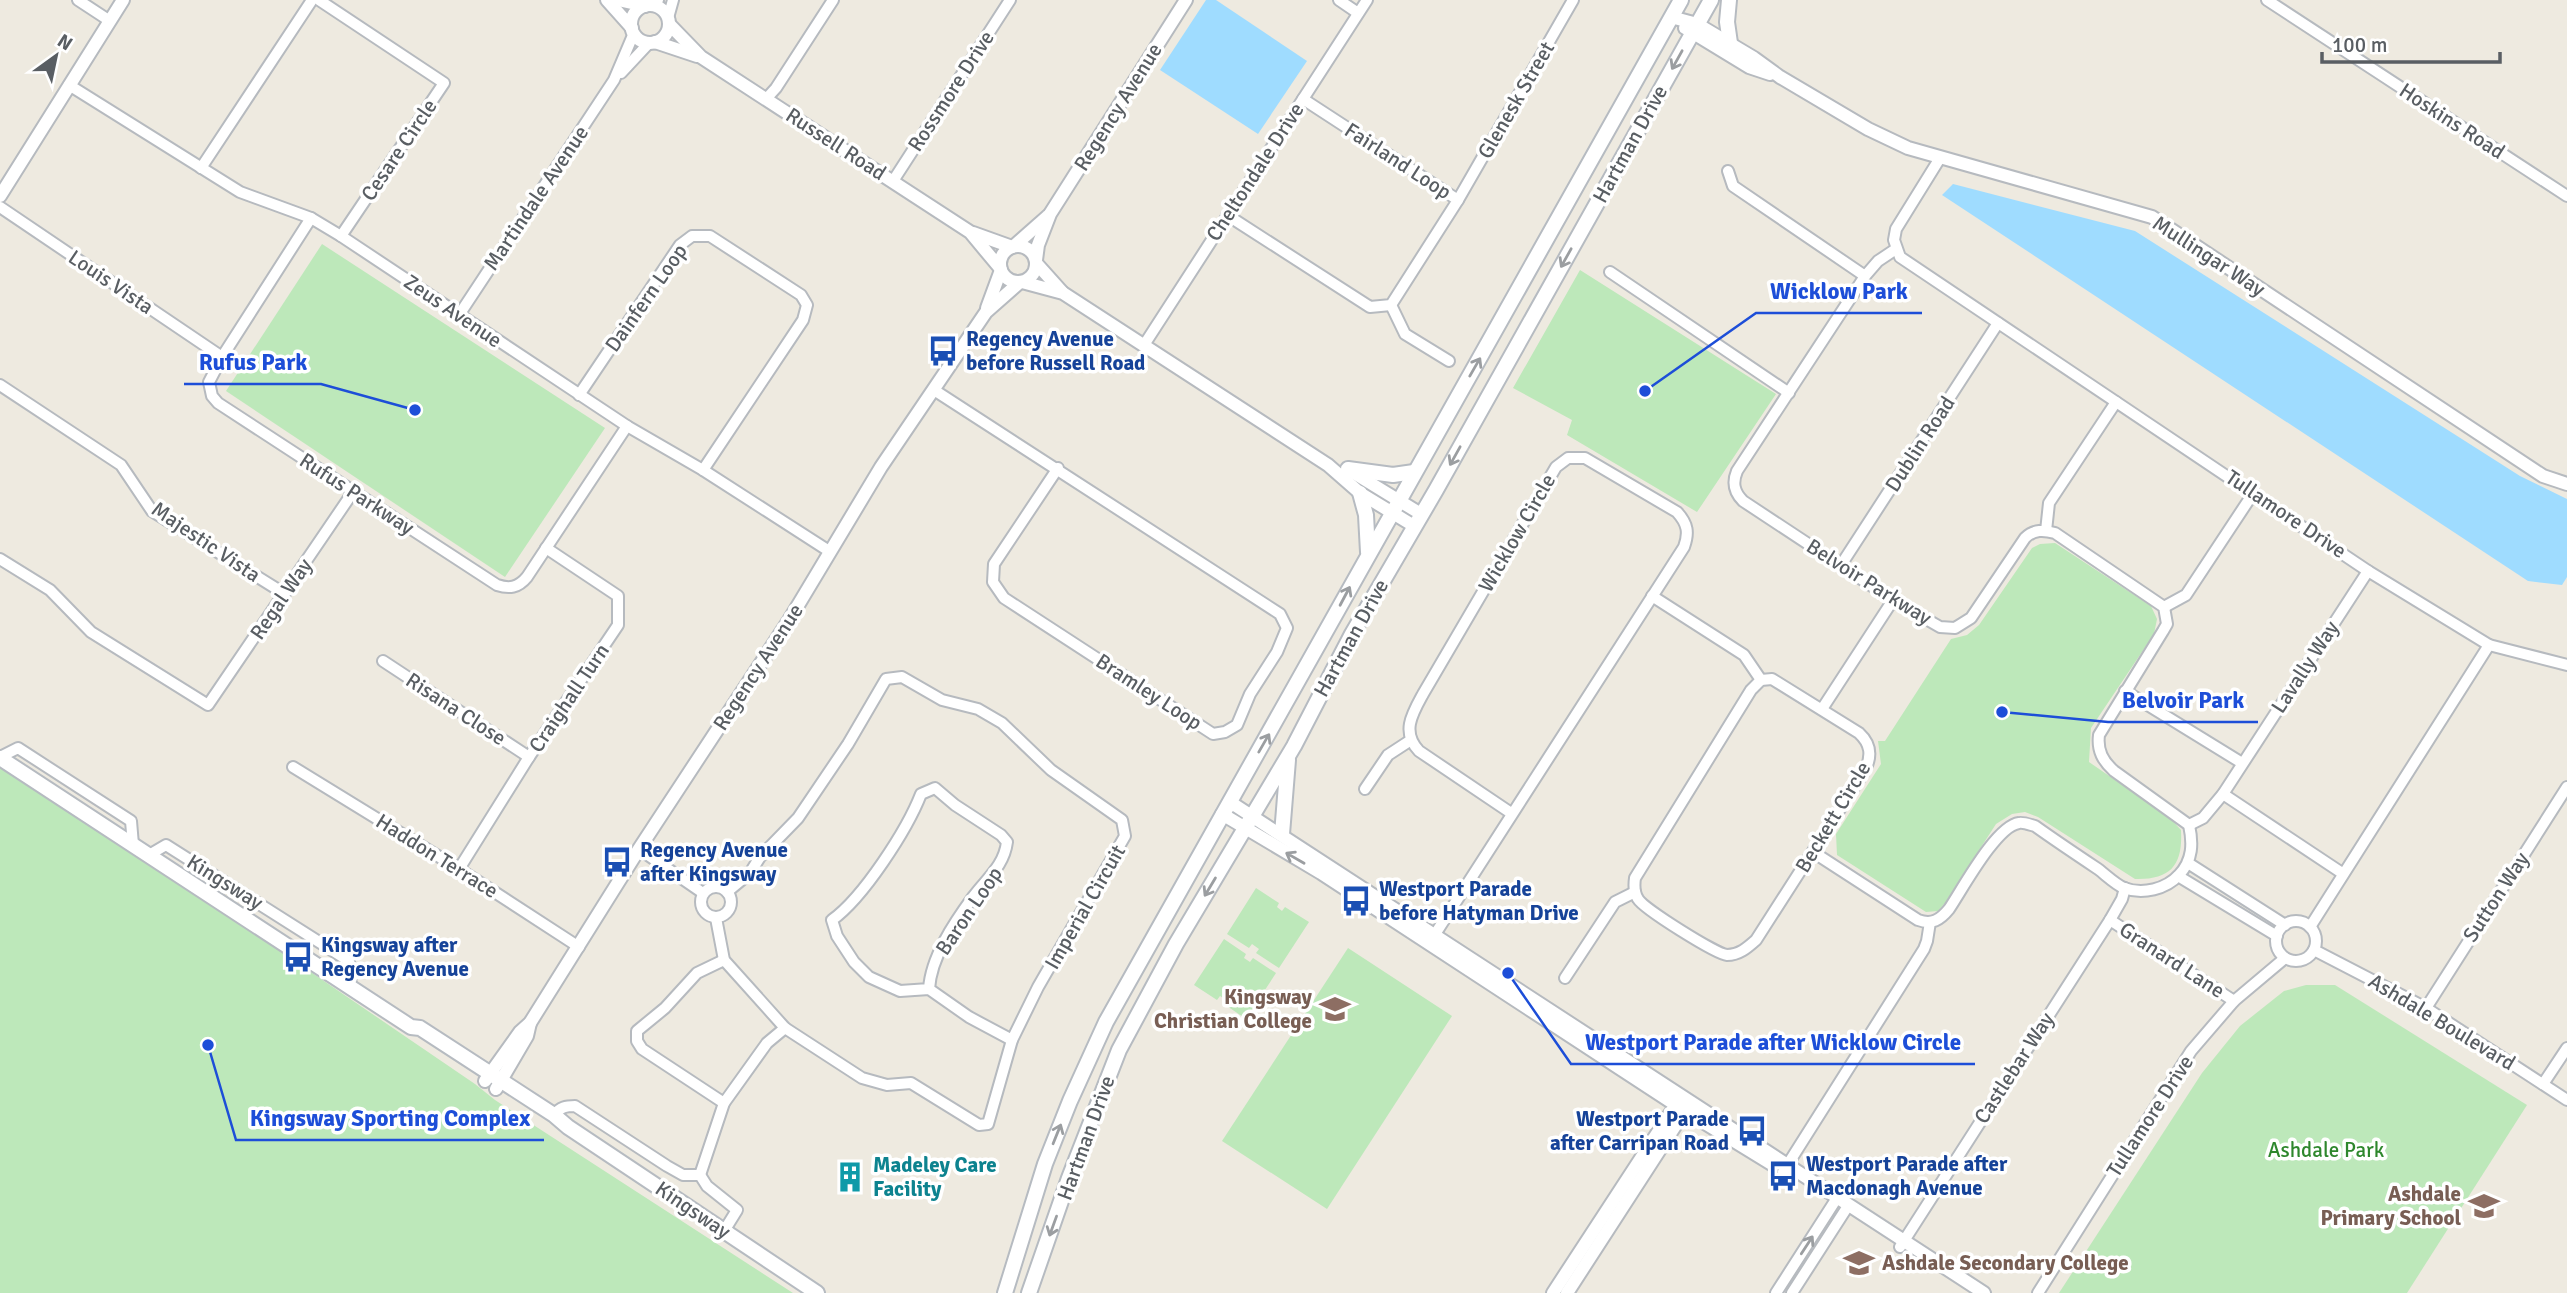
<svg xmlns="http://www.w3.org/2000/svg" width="2567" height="1293" font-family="Signika,sans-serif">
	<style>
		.green { fill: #bde8ba }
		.water { fill: #9fdcff }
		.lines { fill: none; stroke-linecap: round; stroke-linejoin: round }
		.minor-casing { stroke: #b6babf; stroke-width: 14 }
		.tertiary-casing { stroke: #b6babf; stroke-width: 16 }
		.secondary-casing { stroke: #b6bbc1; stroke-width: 18 }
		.minor { stroke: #fff; stroke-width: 10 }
		.tertiary { stroke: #fff; stroke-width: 12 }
		.secondary { stroke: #fff; stroke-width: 14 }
		.oneway { stroke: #9b9ea1 }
		.labels { text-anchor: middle; stroke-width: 7; stroke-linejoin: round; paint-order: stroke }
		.street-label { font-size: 21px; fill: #595e63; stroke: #fff }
		.transit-label { font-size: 21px; font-weight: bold; fill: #164399; stroke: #fff; text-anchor: start }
		.education-label { font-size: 21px; font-weight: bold; fill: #785e54; stroke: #fff; text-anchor: end }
		.park-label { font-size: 21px; fill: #2e872d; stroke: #fff }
		.culture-label { font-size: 21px; font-weight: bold; fill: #0d838f; stroke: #fff; text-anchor: start }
		.leader { fill: none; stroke: #1d4ed8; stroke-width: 2.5 }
		.callout-dot { fill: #1d4ed8; stroke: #fff; stroke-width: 2.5 }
		.callout-label { font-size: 23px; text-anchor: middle; font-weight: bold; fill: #1d4ed8; stroke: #fff; stroke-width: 7; stroke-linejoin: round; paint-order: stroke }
	</style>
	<rect width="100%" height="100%" fill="#eeeae0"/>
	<g class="green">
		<polygon points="322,244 605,428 505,577 226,391"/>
		<polygon points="1580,270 1776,394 1697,512 1567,435 1572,420 1513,388"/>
		<path d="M2055,543L2151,606L2157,619L2154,634L2091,728L2089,762L2170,818L2181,830C2183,865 2171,880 2135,879L2038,817L2025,812L2012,814L1996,824L1945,903L1938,911L1926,912L1837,855L1836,834L1881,764L1878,741H1885L1951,639L1967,635L1979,625L2032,548L2040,544Z"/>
		<polygon points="0,768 255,934 475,1084 495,1100 793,1293 0,1293"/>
		<polygon points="1256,888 1279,903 1277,907 1282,911 1285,907 1309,922 1279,968 1256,953 1259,949 1252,944 1249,948 1227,934"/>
		<polygon points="1224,939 1246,954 1244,958 1250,962 1253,958 1276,973 1246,1019 1224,1004 1226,1000 1220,996 1217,1000 1194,985"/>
		<polygon points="1348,948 1452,1016 1327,1209 1222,1141"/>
		<polygon points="2306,985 2335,985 2527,1105 2407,1293 2059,1293 2202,1073 2240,1026 2284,991"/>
	</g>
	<g class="water">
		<polygon points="1206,0 1216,0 1307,61 1258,134 1160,70"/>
		<polygon points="1953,184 2135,231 2520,476 2567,499 2567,577 2562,585 2528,581 1942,195"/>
	</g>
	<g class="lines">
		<g class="minor-casing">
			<g id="minor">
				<polyline points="78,0 110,21"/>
				<polyline points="319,0 444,83 341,236"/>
				<polyline points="1339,0 1358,13"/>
				<polyline points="2267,0 2567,196"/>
				<polyline points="650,5 658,0"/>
				<polyline points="668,18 673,0"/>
				<polyline points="621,73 649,43"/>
				<polyline points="69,85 240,192 311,218 341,236 627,426 703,470 829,551"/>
				<polyline points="766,99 776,88 833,0"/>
				<polyline points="1940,158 1896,229 1894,240 1900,257 2368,571 2489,645 2310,927"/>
				<polyline points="201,168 312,0"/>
				<polyline points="1728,171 1733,186 1865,276"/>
				<polyline points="893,181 1010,0"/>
				<polyline points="1458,200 1573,0"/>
				<polyline points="0,207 222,357"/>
				<polyline points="1227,215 1370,307 1391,305 1458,200 1303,99"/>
				<path d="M311,218L222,357L209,382L212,396L218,403L497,585C509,589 518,588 527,577L627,426"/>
				<polyline points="1610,272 1789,393"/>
				<polyline points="1391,305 1405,334 1449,361"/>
				<polyline points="459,315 614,80 634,33"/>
				<polyline points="1144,345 1367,0"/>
				<polyline points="0,385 121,465 152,511 285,594"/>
				<polyline points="934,390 1280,614 1287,628 1277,652 1250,694 1237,725 1225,732 1213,734 1004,598 993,582 994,564 1058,468"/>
				<polyline points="579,395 680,245 692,236 710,236 801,295 807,305 803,320 703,470"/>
				<polyline points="2046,531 2049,503 2116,402"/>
				<polyline points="0,559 50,590 91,632 208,705 353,492"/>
				<polyline points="1841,565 1998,323"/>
				<polyline points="1652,596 1744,655 1761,680"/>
				<polyline points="2164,607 2186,595 2254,492"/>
				<polyline points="2489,645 2567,665"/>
				<polyline points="383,661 529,757"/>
				<path d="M1772,679L1859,733C1871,744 1872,756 1865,770L1756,940C1747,948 1739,955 1727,955C1716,954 1644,909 1638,899C1634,893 1634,885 1635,878L1751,690L1761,680Z"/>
				<polyline points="2125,691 2242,763"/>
				<polyline points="1822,709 1893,600"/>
				<polyline points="0,757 18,748 131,821 133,845"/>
				<polyline points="293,767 459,869 579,947"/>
				<polyline points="1365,789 1388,755 1411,740"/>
				<polyline points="2223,794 2342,873"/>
				<polyline points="2189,825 2203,818 2223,794 2368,571"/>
				<polyline points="639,849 703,893"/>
				<path d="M1813,852L1918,920C1932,925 1940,920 1949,909C1962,890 1996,826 2019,823C2023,822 2031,825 2035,826C2056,841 2077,855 2098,869C2106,875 2115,884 2124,888C2143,895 2166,889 2179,875C2193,860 2193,843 2189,825L2114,771C2103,761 2097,751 2099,735L2163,631L2167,624L2164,607L2055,533C2044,530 2034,529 2025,538L1971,618L1955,628L1940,627L1893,600L1743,501C1734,492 1732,483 1737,471L1865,276L1878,261L1896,249"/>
				<polyline points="149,855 166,845 349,961 351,988"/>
				<polyline points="2188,863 2285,925"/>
				<polyline points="459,869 529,757 618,625 618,596 546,548"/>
				<polyline points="2178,876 2277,936"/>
				<circle cx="716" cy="902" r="15"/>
				<polyline points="716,918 724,960 785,1028 862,1078 887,1085 911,1083 979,1125 988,1124 1012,1040 1038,987 1125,836 1122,820 1051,770 1002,723 978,709 942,700 902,677 886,679 848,744 798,818 760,857 750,873 727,892"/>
				<polyline points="2110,920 2234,1001"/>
				<circle cx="2296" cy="941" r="20"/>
				<path d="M1430,942L1684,547C1689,533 1688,524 1677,512L1585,458H1568L1556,467L1423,694C1412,714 1401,732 1419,751L1511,813"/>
				<polyline points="2314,950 2426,1008 2567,1100"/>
				<polyline points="724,960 697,973 665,1008 637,1031 637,1041 642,1049 724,1103"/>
				<polyline points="1565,978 1615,902 1635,892"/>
				<path d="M929,989C931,957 954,923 973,897C987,878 1004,866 1007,842L1001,835L955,805L935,788L921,794C907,830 863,898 832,920L837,936L854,962L869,977L900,991L929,989L969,1017L1012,1040"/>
				<polyline points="2426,1008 2567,787"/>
				<polyline points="2543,1084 2567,1048"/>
				<path d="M554,1115C560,1107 566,1106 575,1106L667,1166L683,1175H700L707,1186L737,1210L724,1231"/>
				<polyline points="1783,1172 1924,949 1927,941 1930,922"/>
				<polyline points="700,1175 724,1103 767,1043 785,1028"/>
				<polyline points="1900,1247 2110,920 2122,899 2125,888"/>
				<polyline points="1776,1293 1837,1198"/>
				<polyline points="1792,1293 1848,1206"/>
				<polyline points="2038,1293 2191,1051 2234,1001 2285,958"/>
			</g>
		</g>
		<g class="tertiary-casing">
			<g id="tertiary">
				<polyline points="607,0 632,28"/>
				<polyline points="618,0 645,6"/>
				<circle cx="650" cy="24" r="19"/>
				<polyline points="1671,17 1697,24 1754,58 1780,77 1868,129 1908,148 2152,217 2543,476 2567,484"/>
				<polyline points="669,24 701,57 970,232 1000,268"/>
				<polyline points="1685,28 1749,67 1770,74"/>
				<polyline points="655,42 697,56"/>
				<polyline points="0,196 123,0"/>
				<polyline points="973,233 1012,247"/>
				<circle cx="1018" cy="264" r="18"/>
				<polyline points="1014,246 1048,216"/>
				<polyline points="1036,260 1038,245 1050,214 1186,0"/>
				<polyline points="1036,263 1062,292"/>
				<polyline points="1022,282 1063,293 1328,465 1360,493 1414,526"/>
				<polyline points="987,308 1001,270"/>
				<polyline points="1349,470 1421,514"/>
				<polyline points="1230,802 1984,1293"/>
				<polyline points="1222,814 1321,873 1685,1111 1773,1165"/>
				<polyline points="485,1081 520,1032 530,1023 639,849 788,622 881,467 986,312 1020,282"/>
				<polyline points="496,1089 527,1036 530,1023"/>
				<polyline points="1553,1293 1679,1100"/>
				<polyline points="1567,1293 1688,1106"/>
			</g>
		</g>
		<g class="secondary-casing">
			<g id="secondary">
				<polyline points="1729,0 1727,22 1730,43"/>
				<polyline points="1348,469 1393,475 1414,472"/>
				<polyline points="1360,493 1366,515 1368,552"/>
				<polyline points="0,758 411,1027 420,1028 554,1115 568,1127 817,1293"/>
				<polyline points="1282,834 1288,760"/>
				<polyline points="1005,1293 1045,1164 1070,1101 1106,1022 1681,0"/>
				<polyline points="1029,1293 1069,1178 1119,1050 1176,944 1294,746 1352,634 1436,490 1711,0"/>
			</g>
		</g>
		<use href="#minor" class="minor"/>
		<use href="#tertiary" class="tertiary"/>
		<use href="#secondary" class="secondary"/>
	</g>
	<defs><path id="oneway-shaft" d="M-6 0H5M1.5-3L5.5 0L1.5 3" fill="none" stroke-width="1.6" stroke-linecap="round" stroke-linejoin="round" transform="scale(1.75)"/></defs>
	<g class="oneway">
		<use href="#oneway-shaft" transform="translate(1677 60) rotate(119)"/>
		<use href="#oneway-shaft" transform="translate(1566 258) rotate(119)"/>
		<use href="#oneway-shaft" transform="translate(1475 367) rotate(-60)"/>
		<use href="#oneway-shaft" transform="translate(1455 456) rotate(119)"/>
		<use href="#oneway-shaft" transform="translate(1345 596) rotate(-62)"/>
		<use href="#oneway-shaft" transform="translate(1264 743) rotate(-60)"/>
		<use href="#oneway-shaft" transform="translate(1295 858) rotate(-150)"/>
		<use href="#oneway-shaft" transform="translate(1210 887) rotate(121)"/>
		<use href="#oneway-shaft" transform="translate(1057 1134) rotate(-68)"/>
		<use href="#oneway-shaft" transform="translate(1053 1226) rotate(110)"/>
		<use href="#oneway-shaft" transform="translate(1807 1245) rotate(-57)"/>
	</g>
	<defs>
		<g id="bus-bare" transform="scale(2.415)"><path d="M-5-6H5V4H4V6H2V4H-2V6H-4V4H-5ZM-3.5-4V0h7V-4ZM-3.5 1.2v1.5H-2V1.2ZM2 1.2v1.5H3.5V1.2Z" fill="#1a4fb4" stroke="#fff" stroke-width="2.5" paint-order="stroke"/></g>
		<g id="school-bare" transform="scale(2.415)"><path d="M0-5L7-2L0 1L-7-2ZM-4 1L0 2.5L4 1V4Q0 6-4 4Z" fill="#8d6e63" stroke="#fff" stroke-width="2.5" paint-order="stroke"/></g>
		<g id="building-bare" transform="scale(2.415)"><path d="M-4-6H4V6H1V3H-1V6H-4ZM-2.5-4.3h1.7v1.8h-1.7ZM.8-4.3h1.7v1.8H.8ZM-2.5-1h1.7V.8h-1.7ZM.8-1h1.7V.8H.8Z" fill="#0f9aa8" stroke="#fff" stroke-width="2.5" paint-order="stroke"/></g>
	</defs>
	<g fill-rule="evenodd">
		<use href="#bus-bare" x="943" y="351"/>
		<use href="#bus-bare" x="617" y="862"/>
		<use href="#bus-bare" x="1356" y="901"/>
		<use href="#bus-bare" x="298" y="957"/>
		<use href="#school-bare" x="1335" y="1009"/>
		<use href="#bus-bare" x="1752" y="1131"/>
		<use href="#bus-bare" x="1783" y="1176"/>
		<use href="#building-bare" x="850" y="1177"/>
		<use href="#school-bare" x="2484" y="1206"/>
		<use href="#school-bare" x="1859" y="1263"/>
	</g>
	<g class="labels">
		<g class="street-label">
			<text transform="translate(951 91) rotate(-57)" y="7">Rossmore Drive</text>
			<text transform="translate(1516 100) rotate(-60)" y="7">Glenesk Street</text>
			<text transform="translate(1118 107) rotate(-58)" y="7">Regency Avenue</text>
			<text transform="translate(2452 121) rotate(33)" y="7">Hoskins Road</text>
			<text transform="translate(836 144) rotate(33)" y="7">Russell Road</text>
			<text transform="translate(1630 144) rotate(-61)" y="7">Hartman Drive</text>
			<text transform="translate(399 150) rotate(-56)" y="7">Cesare Circle</text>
			<text transform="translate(1398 161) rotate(33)" y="7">Fairland Loop</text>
			<text transform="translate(1255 172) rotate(-57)" y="7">Cheltondale Drive</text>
			<text transform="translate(536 198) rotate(-56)" y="7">Martindale Avenue</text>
			<text transform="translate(2209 256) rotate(33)" y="7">Mullingar Way</text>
			<text transform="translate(111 282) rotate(34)" y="7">Louis Vista</text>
			<text transform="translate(646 298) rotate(-55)" y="7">Dainfern Loop</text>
			<text transform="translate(453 311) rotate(34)" y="7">Zeus Avenue</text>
			<text transform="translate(1920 444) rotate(-57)" y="7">Dublin Road</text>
			<text transform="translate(357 494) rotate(33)" y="7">Rufus Parkway</text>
			<text transform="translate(2286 514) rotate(34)" y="7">Tullamore Drive</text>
			<text transform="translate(1517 533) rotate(-60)" y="7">Wicklow Circle</text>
			<text transform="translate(206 542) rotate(34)" y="7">Majestic Vista</text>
			<text transform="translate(1869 582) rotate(32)" y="7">Belvoir Parkway</text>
			<text transform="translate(281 599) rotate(-56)" y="7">Regal Way</text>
			<text transform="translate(1351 638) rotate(-61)" y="7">Hartman Drive</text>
			<text transform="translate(758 667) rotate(-57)" y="7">Regency Avenue</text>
			<text transform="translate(2305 667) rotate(-57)" y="7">Lavally Way</text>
			<text transform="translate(1149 692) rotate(33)" y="7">Bramley Loop</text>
			<text transform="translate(569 698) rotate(-56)" y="7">Craighall Turn</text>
			<text transform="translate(456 709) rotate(33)" y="7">Risana Close</text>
			<text transform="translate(1833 817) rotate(-59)" y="7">Beckett Circle</text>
			<text transform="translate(437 856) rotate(32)" y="7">Haddon Terrace</text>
			<text transform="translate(225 882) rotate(32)" y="7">Kingsway</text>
			<text transform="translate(2496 897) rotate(-57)" y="7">Sutton Way</text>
			<text transform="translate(1085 907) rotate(-60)" y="7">Imperial Circuit</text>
			<text transform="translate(969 911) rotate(-56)" y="7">Baron Loop</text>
			<text transform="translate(2172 960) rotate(33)" y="7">Granard Lane</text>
			<text transform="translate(2442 1022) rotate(31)" y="7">Ashdale Boulevard</text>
			<text transform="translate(2014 1068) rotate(-57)" y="7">Castlebar Way</text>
			<text transform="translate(2150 1116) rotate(-57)" y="7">Tullamore Drive</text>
			<text transform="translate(1086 1138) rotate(-70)" y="7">Hartman Drive</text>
			<text transform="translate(693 1210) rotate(34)" y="7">Kingsway</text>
		</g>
		<g class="transit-label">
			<text x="966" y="346">Regency Avenue<tspan x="966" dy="24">before Russell Road</tspan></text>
			<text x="640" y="857">Regency Avenue<tspan x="640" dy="24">after Kingsway</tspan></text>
			<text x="1379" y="896">Westport Parade<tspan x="1379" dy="24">before Hatyman Drive</tspan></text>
			<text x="321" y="952">Kingsway after<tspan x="321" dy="24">Regency Avenue</tspan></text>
			<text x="1729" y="1126" text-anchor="end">Westport Parade<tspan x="1729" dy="24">after Carripan Road</tspan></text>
			<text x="1806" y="1171">Westport Parade after<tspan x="1806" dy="24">Macdonagh Avenue</tspan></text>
		</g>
		<g class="education-label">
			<text x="1312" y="1004">Kingsway<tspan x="1312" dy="24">Christian College</tspan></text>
			<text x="2461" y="1201">Ashdale<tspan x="2461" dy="24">Primary School</tspan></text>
			<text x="1882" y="1270" text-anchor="start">Ashdale Secondary College</text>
		</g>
		<g class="park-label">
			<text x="2326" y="1157">Ashdale Park</text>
		</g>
		<g class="culture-label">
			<text x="873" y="1172">Madeley Care<tspan x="873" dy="24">Facility</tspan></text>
		</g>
	</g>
	<path class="leader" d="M1645 391L1756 313H1922M415 410L321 384H184M2002 712L2108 722H2258M1508 973L1571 1064H1975M208 1045L236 1140H544"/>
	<g class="callout-dot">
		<circle cx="1645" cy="391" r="7"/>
		<circle cx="415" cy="410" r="7"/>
		<circle cx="2002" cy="712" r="7"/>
		<circle cx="1508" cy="973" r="7"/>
		<circle cx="208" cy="1045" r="7"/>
	</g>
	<g class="callout-label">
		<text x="1839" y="299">Wicklow Park</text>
		<text x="253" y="370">Rufus Park</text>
		<text x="2183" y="708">Belvoir Park</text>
		<text x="1773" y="1050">Westport Parade after Wicklow Circle</text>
		<text x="390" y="1126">Kingsway Sporting Complex</text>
	</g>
	<g transform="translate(56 56) rotate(33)" stroke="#ffffff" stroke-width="5" paint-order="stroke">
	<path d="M0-5L12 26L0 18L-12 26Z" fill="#595e63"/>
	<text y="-10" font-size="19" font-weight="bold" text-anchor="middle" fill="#595e63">N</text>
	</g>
	<path d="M2322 52v10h178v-10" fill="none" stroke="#595e63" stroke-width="3.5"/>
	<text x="2332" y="52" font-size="21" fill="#595e63" stroke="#ffffff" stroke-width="5" paint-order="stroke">100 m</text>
</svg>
